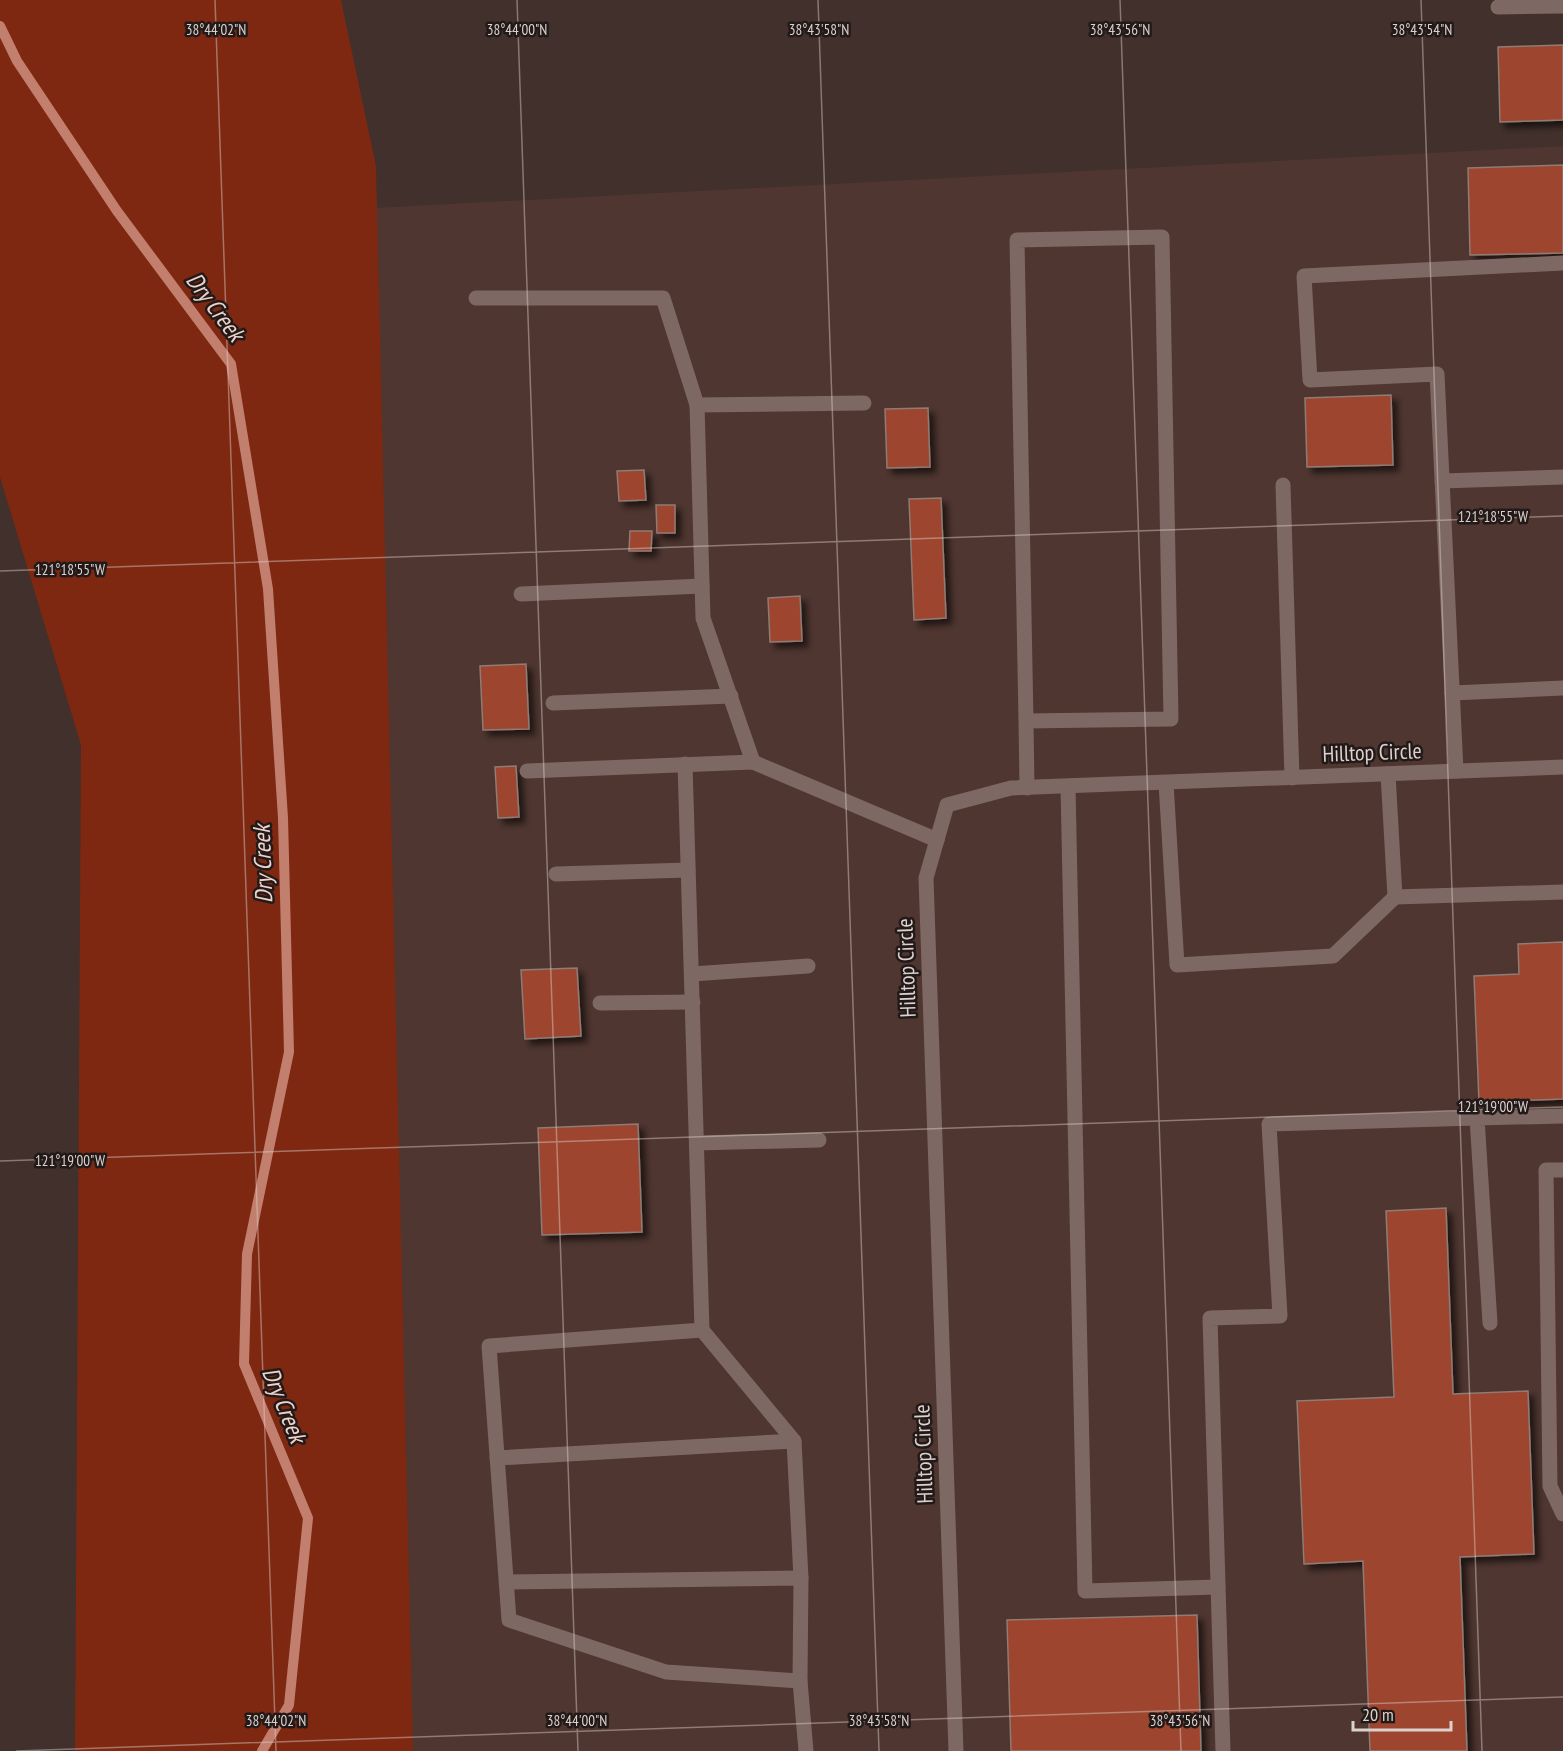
<svg xmlns="http://www.w3.org/2000/svg" width="1563" height="1751" font-family="'PT Sans Narrow',sans-serif">
	<style>
		.built { fill: #4f3630 }
		.green { fill: #7e2812 }
		.lines { fill: none; stroke-linecap: round; stroke-linejoin: round }
		.stream { stroke: #c27f6d; stroke-width: 10 }
		.building { fill: #9d442e; stroke: #8f7b75; stroke-width: 1.5; filter: url(#shadow) }
		.service { stroke: #7d6863; stroke-width: 15 }
		.minor { stroke: #7d6863; stroke-width: 15 }
		.ticks { fill: none; stroke: #ddd1ce; stroke-width: 1.5; stroke-opacity: 0.45 }
		.labels { text-anchor: middle; stroke-width: 5; stroke-linejoin: round; paint-order: stroke }
		.street-label { font-size: 22px; fill: #ddd1ce; stroke: #221a18 }
		.water-label { font-size: 24px; font-style: italic; fill: #eed3cd; stroke: #221a18 }
		.ticks-label { font-size: 15px; text-anchor: middle; fill: #ddd1ce; stroke: #221a18; stroke-width: 5; stroke-linejoin: round; paint-order: stroke }
	</style>
	<defs>
		<filter id="shadow"><feDropShadow dx="5.5" dy="5.5" stdDeviation="3" flood-color="#0009"/></filter>
	</defs>
	<rect width="100%" height="100%" fill="#41302b"/>
	<polygon class="built" points="1563,146 1563,1751 409,1751 372,208"/>
	<polygon class="green" points="0,0 341,0 376,166 413,1751 75,1751 81,745 0,477"/>
	<g class="lines">
		<polyline class="stream" points="0,26 17,61 117,211 231,364 268,589 283,818 289,1052 247,1254 244,1364 308,1518 289,1705 262,1751"/>
	</g>
	<g class="building">
		<polygon points="1563,45 1563,120 1500,122 1498,47"/>
		<polygon points="1563,165 1563,253 1470,255 1468,168"/>
		<polygon points="1391,395 1393,465 1307,467 1305,398"/>
		<polygon points="928,408 930,467 887,468 885,409"/>
		<polygon points="644,470 646,500 619,501 617,471"/>
		<polygon points="941,498 946,618 914,620 909,499"/>
		<polygon points="656,505 675,505 675,533 657,533"/>
		<polygon points="630,531 652,531 651,551 629,551"/>
		<polygon points="800,596 802,641 770,642 768,598"/>
		<polygon points="526,664 529,729 483,730 480,666"/>
		<polygon points="516,766 519,817 498,818 495,767"/>
		<polygon points="1563,942 1563,1099 1479,1102 1474,976 1519,974 1518,944"/>
		<polygon points="577,968 581,1036 525,1039 521,970"/>
		<polygon points="638,1124 642,1232 542,1235 538,1128"/>
		<polygon points="1446,1208 1453,1394 1528,1391 1534,1554 1460,1557 1467,1751 1370,1751 1363,1561 1304,1564 1297,1401 1394,1397 1386,1211"/>
		<polygon points="1197,1615 1201,1751 1011,1751 1007,1620"/>
	</g>
	<g class="lines">
		<g class="service">
			<polyline points="1498,7 1563,6"/>
			<polyline points="476,298 663,298 697,405"/>
			<polyline points="864,403 697,405 703,618 753,762 937,840"/>
			<polyline points="1442,481 1563,477"/>
			<polyline points="1283,485 1292,778"/>
			<polyline points="521,594 702,586"/>
			<polyline points="1452,693 1563,688"/>
			<polyline points="553,703 731,696"/>
			<polyline points="1026,721 1171,719 1162,237 1017,240 1026,721 1027,788"/>
			<polyline points="527,771 753,762"/>
			<polyline points="1456,771 1437,374 1310,380 1304,276 1563,263"/>
			<polyline points="1388,774 1395,897 1563,892"/>
			<polyline points="1166,783 1177,965 1333,956 1395,897"/>
			<polyline points="1068,787 1085,1591 1218,1587"/>
			<polyline points="556,874 688,870"/>
			<polyline points="692,974 808,966"/>
			<polyline points="600,1003 693,1002"/>
			<polyline points="697,1143 819,1140"/>
			<polyline points="1563,1170 1546,1170 1550,1486 1563,1514"/>
			<polyline points="1490,1323 1477,1118 1563,1116"/>
			<polyline points="702,1330 794,1441"/>
			<polyline points="497,1458 794,1441 801,1578"/>
			<path d="M506,1582L801,1578L800,1681L666,1672L509,1620C502,1529 496,1437 489,1346L702,1330L685,764"/>
			<polyline points="800,1681 806,1751"/>
			<polyline points="1223,1751 1210,1318 1280,1316 1269,1124 1477,1118"/>
		</g>
		<polyline class="minor" points="956,1751 926,878 947,805 1011,788 1563,767"/>
	</g>
	<path class="ticks" d="M215,0L276,1751M517,0L578,1751M818,0L879,1751M1120,0L1181,1751M1421,0L1482,1751M0,571L1563,516M0,1161L1563,1107M16,1751L1563,1697"/>
	<g class="labels">
		<g class="street-label">
			<text transform="translate(1372 752) rotate(-2)" y="8">Hilltop Circle</text>
			<text transform="translate(906 968) rotate(-92)" y="8">Hilltop Circle</text>
			<text transform="translate(923 1454) rotate(-92)" y="8">Hilltop Circle</text>
		</g>
		<g class="water-label">
			<text transform="translate(215 307) rotate(53)" y="8">Dry Creek</text>
			<text transform="translate(263 864) rotate(-92)" y="8">Dry Creek</text>
			<text transform="translate(284 1405) rotate(68)" y="8">Dry Creek</text>
		</g>
	</g>
	<g class="ticks-label">
		<text x="216" y="35">38°44'02"N</text>
		<text x="517" y="35">38°44'00"N</text>
		<text x="819" y="35">38°43'58"N</text>
		<text x="1120" y="35">38°43'56"N</text>
		<text x="1422" y="35">38°43'54"N</text>
		<text x="1493" y="522">121°18'55"W</text>
		<text x="70" y="575">121°18'55"W</text>
		<text x="1493" y="1112">121°19'00"W</text>
		<text x="70" y="1166">121°19'00"W</text>
		<text x="276" y="1726">38°44'02"N</text>
		<text x="577" y="1726">38°44'00"N</text>
		<text x="879" y="1726">38°43'58"N</text>
		<text x="1180" y="1726">38°43'56"N</text>
	</g>
	<path d="M1353 1721v9h98v-9" fill="none" stroke="#ddd1ce" stroke-width="3"/>
	<text x="1362" y="1721" font-size="18" fill="#ddd1ce" stroke="#221a18" stroke-width="4.5" paint-order="stroke">20 m</text>
</svg>
